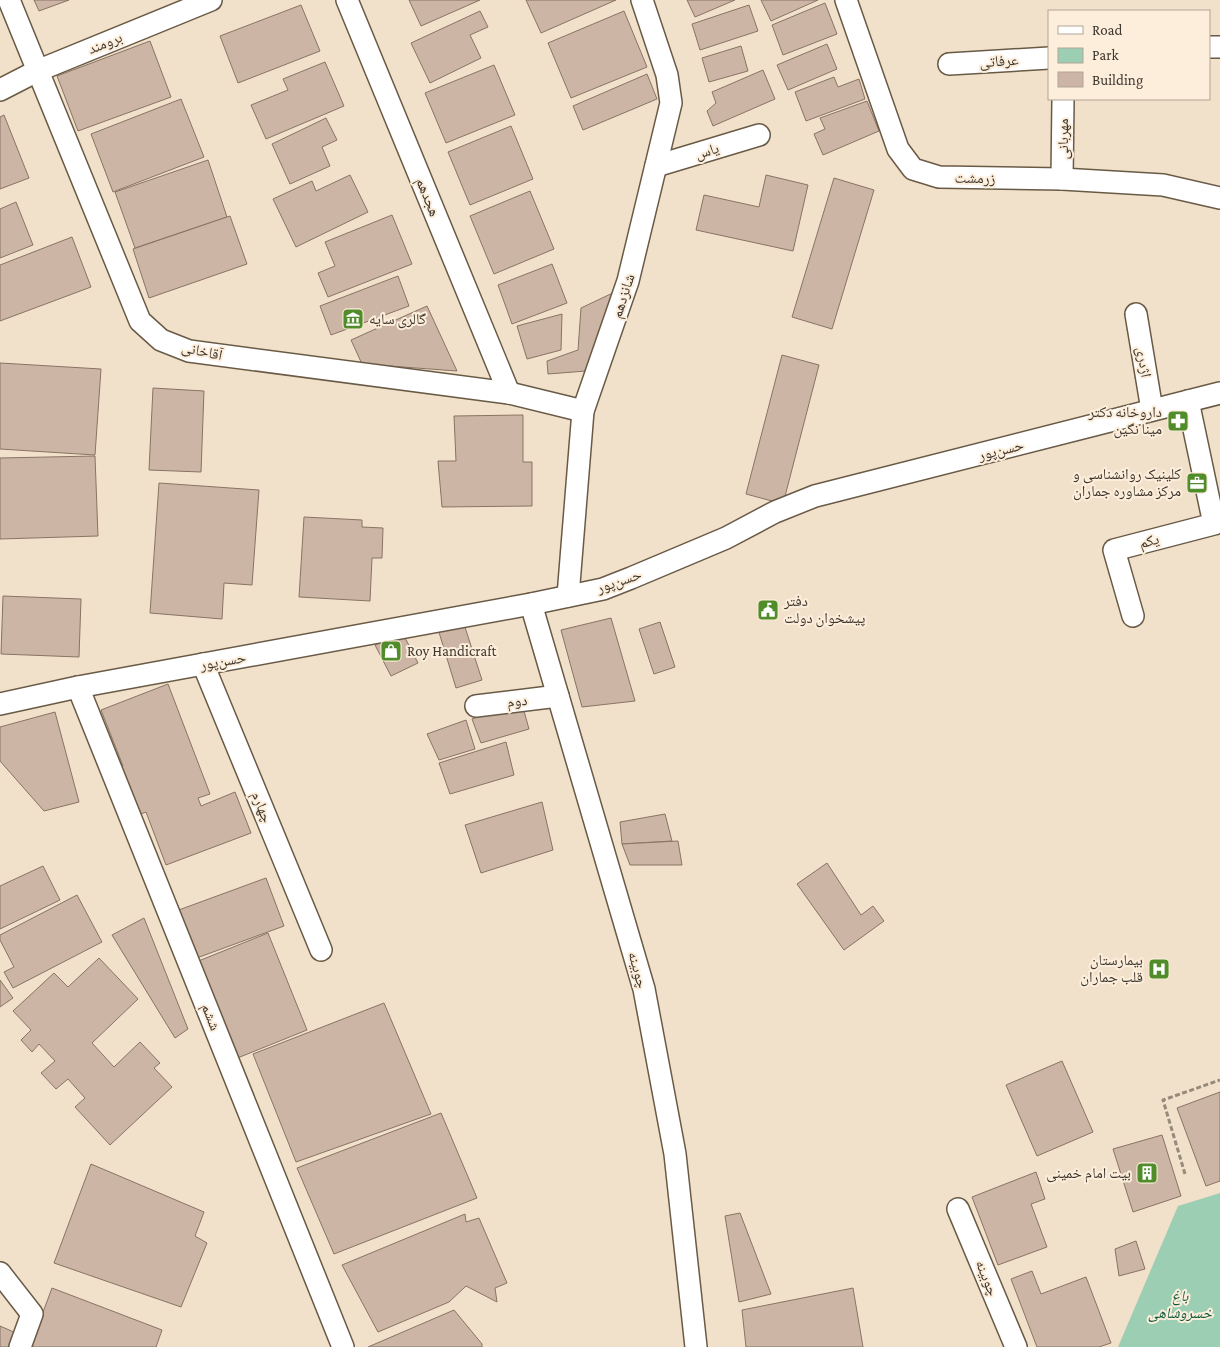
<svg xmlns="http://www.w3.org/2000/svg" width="1220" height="1347" font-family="'Crimson Pro','Noto Naskh Arabic',serif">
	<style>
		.green { fill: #9cceb3 }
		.building { fill: #ccb5a5; stroke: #897364 }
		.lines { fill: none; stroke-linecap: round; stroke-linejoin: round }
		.street-casing { stroke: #695a46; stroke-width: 24 }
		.path { stroke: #968a7a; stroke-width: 3; stroke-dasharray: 5 2.5; stroke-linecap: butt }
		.street { stroke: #fff; stroke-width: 21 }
		.labels { text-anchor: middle; stroke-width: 4; stroke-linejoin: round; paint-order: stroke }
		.street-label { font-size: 15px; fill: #3e372e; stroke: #fdeedc }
		.poi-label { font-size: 15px; fill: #3e372e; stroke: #fdeedc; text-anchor: end }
		.park-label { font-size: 15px; font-style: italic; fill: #0b583b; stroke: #fdeedc }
	</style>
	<rect width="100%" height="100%" fill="#f2e1ca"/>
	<polygon class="green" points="1220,1193 1220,1347 1118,1347 1178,1206"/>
	<g class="building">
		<polygon points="34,0 69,0 39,11"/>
		<polygon points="409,0 480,0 421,26"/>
		<polygon points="526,0 616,0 541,33"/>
		<polygon points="687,0 735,0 695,17"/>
		<polygon points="761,0 818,0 771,21"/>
		<polygon points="825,3 837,34 783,55 772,25"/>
		<polygon points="301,5 320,51 238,83 220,36"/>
		<polygon points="749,5 758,31 700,50 692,24"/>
		<polygon points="480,11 488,27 470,35 481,58 430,83 411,43"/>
		<polygon points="624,11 647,67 571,98 548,43"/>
		<polygon points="150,41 171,97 78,131 57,76"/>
		<polygon points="827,44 837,69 788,90 777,65"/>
		<polygon points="741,46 748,71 709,82 702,58"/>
		<polygon points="325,62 344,106 266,139 251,105 288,90 283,79"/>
		<polygon points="494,65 515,115 446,143 425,93"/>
		<polygon points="763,70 775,99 713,126 707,111 716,103 712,92"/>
		<polygon points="647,74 657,99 583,130 573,106"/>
		<polygon points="834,77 838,87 859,79 865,99 806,121 795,92"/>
		<polygon points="181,99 204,157 113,192 91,134"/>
		<polygon points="867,101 879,131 823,155 814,134 825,129 820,118"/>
		<polygon points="4,115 29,178 0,189 0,117"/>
		<polygon points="326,118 337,140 322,147 330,166 290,184 272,144"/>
		<polygon points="511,126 533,179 470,205 448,152"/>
		<polygon points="208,160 227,217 135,248 115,192"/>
		<polygon points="350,175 368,212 296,247 273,199 312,181 316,191"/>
		<polygon points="766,175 808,185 793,251 696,230 704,195 759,207"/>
		<polygon points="834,178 874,190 832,329 792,317"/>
		<polygon points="530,191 554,249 494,274 470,216"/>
		<polygon points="16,202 33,245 0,258 0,209"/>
		<polygon points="392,215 412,264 328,297 318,273 335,266 325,242"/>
		<polygon points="230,216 247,264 149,298 133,249"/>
		<polygon points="72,237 91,287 0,321 0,265"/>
		<polygon points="552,264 567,303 512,324 498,285"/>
		<polygon points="398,276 409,306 331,335 320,306"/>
		<polygon points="617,291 586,371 548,374 547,361 578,350 581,308"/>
		<polygon points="427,306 457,371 362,364 351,340"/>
		<polygon points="562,314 561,350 527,359 517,326"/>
		<polygon points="782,355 819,365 783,504 746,494"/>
		<polygon points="0,363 101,369 95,455 0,449"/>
		<polygon points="153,388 204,391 201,472 149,470"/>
		<polygon points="523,415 523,462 532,462 532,506 442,507 438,461 456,461 454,416"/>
		<polygon points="95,456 98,536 0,539 0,458"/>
		<polygon points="159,483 259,490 252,585 224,583 222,619 150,613"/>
		<polygon points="304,517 362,520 362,527 383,528 382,558 372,558 370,601 299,597"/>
		<polygon points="3,596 81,599 79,657 1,654"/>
		<polygon points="611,618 635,701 582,707 561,630"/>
		<polygon points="463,621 482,680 456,688 438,629"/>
		<polygon points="660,622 675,667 654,674 639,629"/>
		<polygon points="402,632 418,663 391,676 375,645"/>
		<polygon points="168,684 210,794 198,798 201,806 235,792 251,833 166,865 146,812 136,816 118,768 123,766 101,710"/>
		<polygon points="522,704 529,729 481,743 472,719"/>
		<polygon points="55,712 79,802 44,811 0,761 0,727"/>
		<polygon points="466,720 475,749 439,760 427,734"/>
		<polygon points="506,742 514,775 450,794 439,763"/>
		<polygon points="542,802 553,850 481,873 465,825"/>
		<polygon points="665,814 672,841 622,844 620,822"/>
		<polygon points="678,841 682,865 630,865 622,844"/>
		<polygon points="827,863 861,915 873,906 884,921 844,950 797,884"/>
		<polygon points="43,866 60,900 0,929 0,886"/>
		<polygon points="266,878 284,926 194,959 176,911"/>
		<polygon points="77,895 102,942 13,988 4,972 14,967 0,940 0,935"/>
		<polygon points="144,918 188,1029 175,1038 112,935"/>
		<polygon points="268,933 307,1030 235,1059 196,962"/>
		<polygon points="99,958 138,999 92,1043 114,1067 140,1042 160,1063 154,1068 172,1087 110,1145 75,1107 85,1098 68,1079 56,1089 41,1073 55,1061 39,1044 32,1052 21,1040 31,1030 13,1011 54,973 68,987"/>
		<polygon points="0,980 13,998 0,1007"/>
		<polygon points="384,1003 431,1114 296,1162 253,1054"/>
		<polygon points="1062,1061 1093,1132 1037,1156 1006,1085"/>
		<polygon points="1220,1092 1220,1181 1206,1186 1177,1108"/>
		<polygon points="441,1113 477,1198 334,1254 297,1168"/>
		<polygon points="1162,1135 1181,1196 1133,1212 1113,1149"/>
		<polygon points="91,1164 204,1212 195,1236 207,1243 181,1307 54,1263"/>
		<polygon points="1036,1172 1045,1199 1031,1204 1047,1247 998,1265 972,1197"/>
		<polygon points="740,1213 771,1294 739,1302 725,1216"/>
		<polygon points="465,1214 466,1222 479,1218 507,1283 495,1288 497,1302 466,1286 449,1302 378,1332 342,1265"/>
		<polygon points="1136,1241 1145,1269 1119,1276 1115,1249"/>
		<polygon points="1032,1271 1041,1294 1086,1277 1111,1343 1099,1347 1037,1347 1011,1279"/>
		<polygon points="52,1288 162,1330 156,1347 30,1347"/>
		<polygon points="853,1288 863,1347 746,1347 742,1310"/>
		<polygon points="454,1310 482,1344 482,1347 368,1347"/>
		<polygon points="0,1326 16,1333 10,1347 0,1347"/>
	</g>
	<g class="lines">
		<g class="street-casing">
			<g id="street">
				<polyline points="9,0 140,321 161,340 189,351 509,393 583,411"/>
				<polyline points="347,0 509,393"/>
				<polyline points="846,0 898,149 913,169 939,177 1062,179 1163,185 1220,198"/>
				<polyline points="1209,47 1220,47"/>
				<polyline points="949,64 1049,58"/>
				<polyline points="0,90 37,71 211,0"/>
				<polyline points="656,166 759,135"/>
				<polyline points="1062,179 1063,99"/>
				<polyline points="1136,314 1152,410"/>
				<polyline points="568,596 583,411 628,281 671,103 667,75 642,0"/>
				<polyline points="531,604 644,989 675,1154 696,1347"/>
				<polyline points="1133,616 1114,550 1214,524 1188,401"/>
				<polyline points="203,664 321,950"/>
				<polyline points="78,687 343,1347"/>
				<polyline points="0,704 78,687 531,604 603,589 631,578 726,538 775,512 815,496 1220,393"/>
				<polyline points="476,706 558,696"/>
				<polyline points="958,1209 1016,1347"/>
				<polyline points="0,1273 32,1314 20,1347"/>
			</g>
		</g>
		<polyline class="path" points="1185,1174 1163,1100 1220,1080"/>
		<use href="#street" class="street"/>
	</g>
	<defs>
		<g id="museum-square" transform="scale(1.125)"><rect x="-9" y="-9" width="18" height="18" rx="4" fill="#518c2a" stroke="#fdeedc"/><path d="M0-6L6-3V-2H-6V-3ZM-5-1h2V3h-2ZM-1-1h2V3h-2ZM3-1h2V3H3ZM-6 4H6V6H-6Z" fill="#fff"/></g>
		<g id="pharmacy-square" transform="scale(1.125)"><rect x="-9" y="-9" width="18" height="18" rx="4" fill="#518c2a" stroke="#fdeedc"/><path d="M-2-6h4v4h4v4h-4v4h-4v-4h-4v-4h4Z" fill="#fff"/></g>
		<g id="office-square" transform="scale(1.125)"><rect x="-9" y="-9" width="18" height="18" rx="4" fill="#518c2a" stroke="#fdeedc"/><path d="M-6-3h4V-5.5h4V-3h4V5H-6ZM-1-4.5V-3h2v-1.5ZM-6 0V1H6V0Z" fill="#fff"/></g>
		<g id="civic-square" transform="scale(1.125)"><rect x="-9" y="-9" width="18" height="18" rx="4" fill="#518c2a" stroke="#fdeedc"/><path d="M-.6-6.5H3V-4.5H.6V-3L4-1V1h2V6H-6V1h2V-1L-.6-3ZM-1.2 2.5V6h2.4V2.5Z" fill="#fff"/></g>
		<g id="shop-square" transform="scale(1.125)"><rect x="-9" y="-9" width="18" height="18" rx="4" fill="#518c2a" stroke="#fdeedc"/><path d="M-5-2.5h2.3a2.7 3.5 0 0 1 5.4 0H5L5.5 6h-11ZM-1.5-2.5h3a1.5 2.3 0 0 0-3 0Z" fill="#fff"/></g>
		<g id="hospital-square" transform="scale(1.125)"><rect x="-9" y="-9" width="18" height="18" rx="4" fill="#518c2a" stroke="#fdeedc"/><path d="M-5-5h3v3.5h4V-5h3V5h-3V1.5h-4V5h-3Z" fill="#fff"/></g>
		<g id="building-square" transform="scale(1.125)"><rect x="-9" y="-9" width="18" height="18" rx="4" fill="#518c2a" stroke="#fdeedc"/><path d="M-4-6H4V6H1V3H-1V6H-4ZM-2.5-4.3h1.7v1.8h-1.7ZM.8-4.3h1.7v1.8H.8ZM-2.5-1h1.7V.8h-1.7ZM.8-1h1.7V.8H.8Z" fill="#fff"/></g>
	</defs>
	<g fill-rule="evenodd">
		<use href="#museum-square" x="353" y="319"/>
		<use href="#pharmacy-square" x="1178" y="421"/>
		<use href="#office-square" x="1197" y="483"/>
		<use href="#civic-square" x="768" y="610"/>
		<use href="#shop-square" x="391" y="651"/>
		<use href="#hospital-square" x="1159" y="969"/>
		<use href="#building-square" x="1147" y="1173"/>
	</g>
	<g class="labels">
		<g class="street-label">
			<text transform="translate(105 43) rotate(-22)" y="5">برومند</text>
			<text transform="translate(999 61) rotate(-4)" y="5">عرفاتی</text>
			<text transform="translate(1063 139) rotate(-90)" y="5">مهربانی</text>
			<text transform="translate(707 151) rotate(-17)" y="5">یاس</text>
			<text transform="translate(975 178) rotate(1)" y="5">زرمشت</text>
			<text transform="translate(428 197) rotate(68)" y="5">هجدهم</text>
			<text transform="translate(623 296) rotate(-72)" y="5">شانزدهم</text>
			<text transform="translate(202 351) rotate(12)" y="5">آقاخانی</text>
			<text transform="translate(1144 362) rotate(80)" y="5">اژدری</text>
			<text transform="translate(1001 450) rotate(-14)" y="5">حسن‌پور</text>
			<text transform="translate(1149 541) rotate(-15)" y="5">یکم</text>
			<text transform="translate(619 581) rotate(-19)" y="5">حسن‌پور</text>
			<text transform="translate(223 661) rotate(-10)" y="5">حسن‌پور</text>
			<text transform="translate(517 701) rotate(-7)" y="5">دوم</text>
			<text transform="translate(262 807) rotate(68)" y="5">چهارم</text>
			<text transform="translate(638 970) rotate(75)" y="5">چوبینه</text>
			<text transform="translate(211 1017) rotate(68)" y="5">ششم</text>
			<text transform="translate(987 1278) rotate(68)" y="5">چوبینه</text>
		</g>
		<g class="poi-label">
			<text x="369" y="324" text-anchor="start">گالری سایه</text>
			<text x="1162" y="417">داروخانه دکتر<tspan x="1162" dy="17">مینا نگین</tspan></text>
			<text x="1181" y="479">کلینیک روانشناسی و<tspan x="1181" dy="17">مرکز مشاوره جماران</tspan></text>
			<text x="784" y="606" text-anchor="start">دفتر<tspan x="784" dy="17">پیشخوان دولت</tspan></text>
			<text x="407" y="656" text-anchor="start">Roy Handicraft</text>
			<text x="1143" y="965">بیمارستان<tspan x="1143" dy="17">قلب جماران</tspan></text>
			<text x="1131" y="1178">بیت امام خمینی</text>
		</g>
		<g class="park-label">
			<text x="1180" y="1301">باغ<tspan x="1180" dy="17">خسروشاهی</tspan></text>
		</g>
	</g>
	<rect x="1048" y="10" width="162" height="90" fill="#fdeedc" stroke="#b1a596"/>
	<rect x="1058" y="26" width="25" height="8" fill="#ffffff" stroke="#b1a596"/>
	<text x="1092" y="35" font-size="15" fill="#3e372e">Road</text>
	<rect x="1058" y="48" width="25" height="15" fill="#9cceb3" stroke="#b1a596"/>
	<text x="1092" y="60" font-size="15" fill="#3e372e">Park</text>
	<rect x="1058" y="72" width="25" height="15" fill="#ccb5a5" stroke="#b1a596"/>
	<text x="1092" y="85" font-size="15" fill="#3e372e">Building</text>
</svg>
